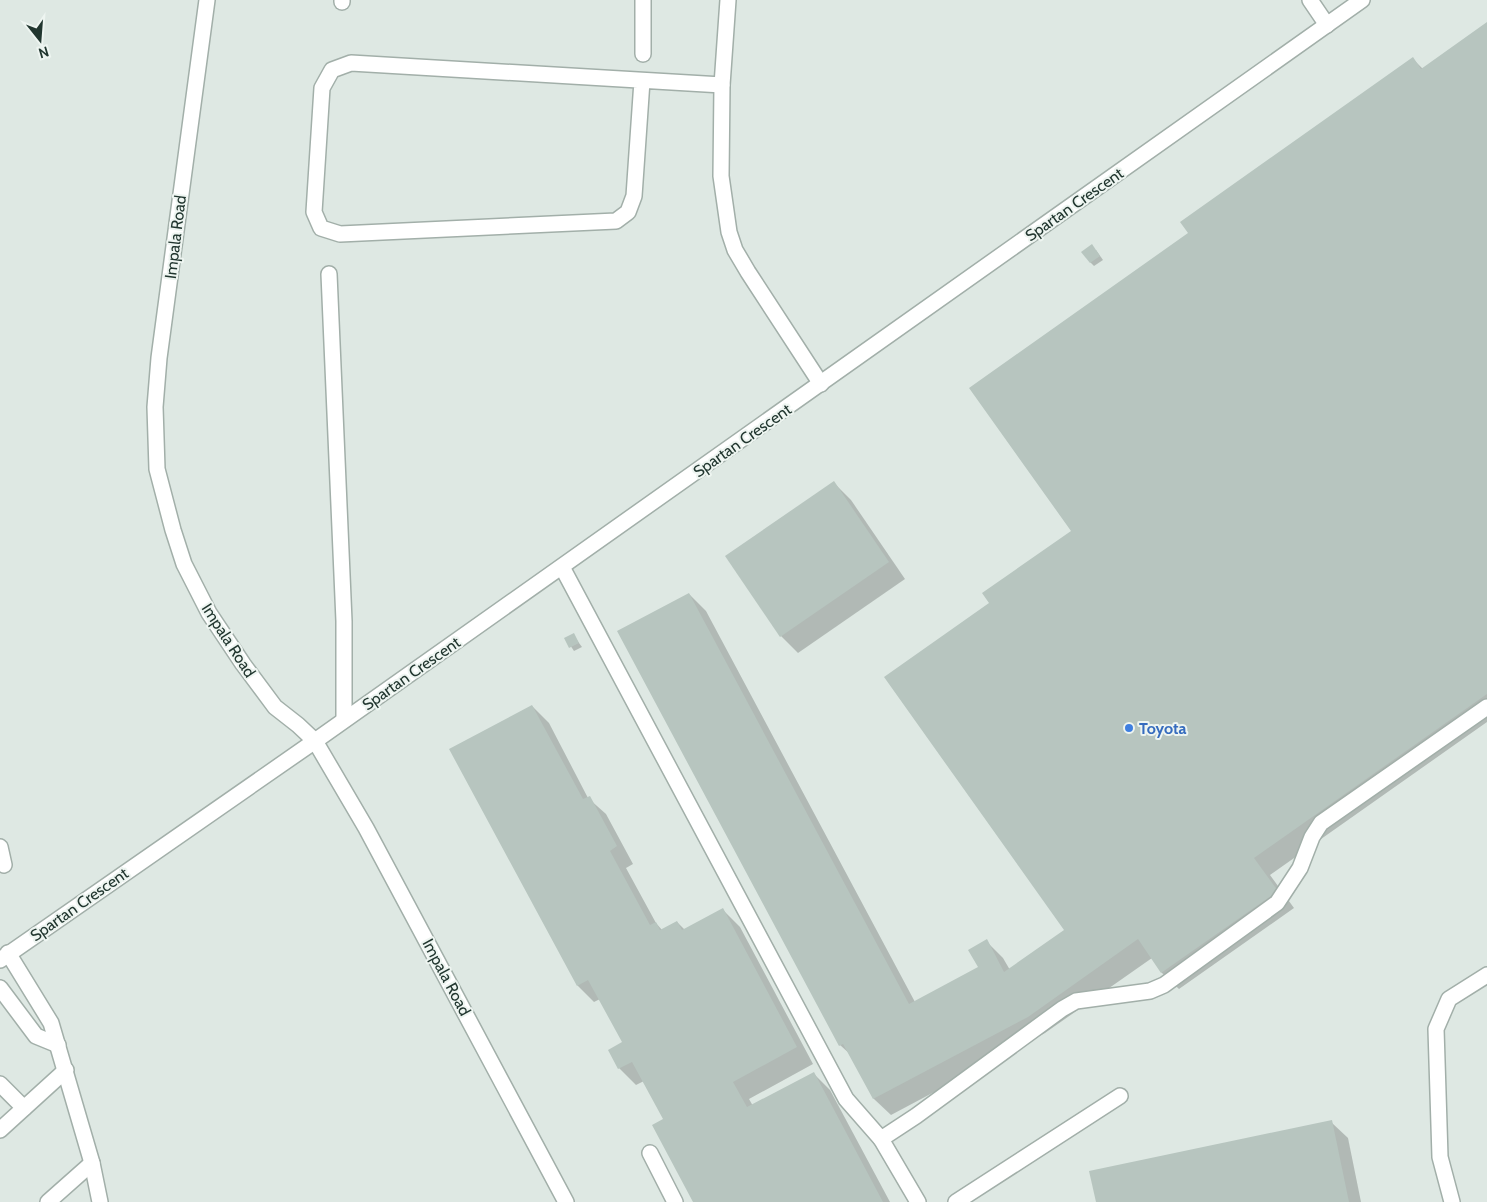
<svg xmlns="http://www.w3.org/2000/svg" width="1487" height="1202" font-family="Cabin,sans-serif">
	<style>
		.shadow { fill: #0003 }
		.building { fill: #b7c5bf }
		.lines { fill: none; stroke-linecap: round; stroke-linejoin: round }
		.minor-casing { stroke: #a2afa9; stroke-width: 18 }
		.minor { stroke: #fff; stroke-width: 15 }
		.shop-dot { fill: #3f7fe0; stroke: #eef5f1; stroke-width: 2 }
		.labels { text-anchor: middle; stroke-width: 4; stroke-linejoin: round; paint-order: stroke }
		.street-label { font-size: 16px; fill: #21362f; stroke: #eef5f1 }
		.shop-label { font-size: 16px; font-weight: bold; fill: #366cbe; stroke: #eef5f1; text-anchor: start }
	</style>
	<rect width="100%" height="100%" fill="#dee8e3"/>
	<g class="shadow">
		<polygon points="1487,23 1487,722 1270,875 1294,908 1179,989 1162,973 1152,958 1045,1033 891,1115 874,1099 851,1055 840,1045 689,594 706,611 915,1002 979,968 986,941 1003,958 1010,970 1066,930 991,604 1073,531 1190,234 1413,59 1423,69"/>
		<polygon points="1096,250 1103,260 1094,266 1090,262"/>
		<polygon points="834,483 851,500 905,579 798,653 781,636"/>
		<polygon points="573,635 582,647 574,651 566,639"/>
		<polygon points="532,706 549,723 588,798 606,814 633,864 626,868 656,923 662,930 677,922 685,930 723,910 740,927 813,1064 749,1099 753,1106 814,1074 830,1090 890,1202 695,1202 665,1120 644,1081 636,1085 619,1068 624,1043 600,999 594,1002 578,986"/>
		<polygon points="1331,1122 1348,1138 1361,1202 1097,1202"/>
	</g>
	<g class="building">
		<polygon points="1487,22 1487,694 1254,858 1278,891 1161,973 1138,939 1028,1017 873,1099 843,1044 839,1046 617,631 689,593 909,1004 978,967 968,950 987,939 1004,972 1064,930 884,677 989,603 982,593 1071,531 969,388 1188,233 1180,222 1413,57 1421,69"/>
		<polygon points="1092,244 1100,256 1090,263 1081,252"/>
		<polygon points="834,481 889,562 780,637 725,556"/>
		<polygon points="574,633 579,643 569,648 564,638"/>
		<polygon points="532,705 583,799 590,796 617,846 610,851 650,925 656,922 660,930 677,921 682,930 723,908 797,1047 733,1082 747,1107 814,1072 883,1202 693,1202 652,1125 663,1119 632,1062 618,1069 608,1050 622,1042 588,980 577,986 449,749"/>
		<polygon points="1332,1120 1349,1202 1096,1202 1089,1171"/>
	</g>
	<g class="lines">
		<g class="minor-casing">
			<g id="minor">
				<polyline points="207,0 159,358 155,407 157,469 173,530 184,564 209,613 243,664 275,707 298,725 315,741 366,828 566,1202"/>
				<polyline points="643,0 643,54"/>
				<polyline points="728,0 722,85 721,176 729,232 735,250 748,272 821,384"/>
				<polyline points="1310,0 1327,25"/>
				<polyline points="342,2 342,0"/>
				<polyline points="642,81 634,196 628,212 616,221 340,234 321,228 314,212 322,88 332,70 351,63 722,85"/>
				<polyline points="329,274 344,621 344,720"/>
				<polyline points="562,567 846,1099 881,1139 916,1116 1062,1009 1076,1001 1150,991 1164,985 1277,903 1300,868 1312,837 1321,823 1487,707"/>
				<polyline points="0,847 4,865"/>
				<polyline points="8,953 51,1023 92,1163 100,1202"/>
				<polyline points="0,960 315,741 1362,0"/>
				<polyline points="0,988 36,1036 58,1045"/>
				<polyline points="0,1084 24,1108"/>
				<polyline points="0,1130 66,1070"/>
				<polyline points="881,1139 918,1202"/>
				<polyline points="650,1153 675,1202"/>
				<polyline points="48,1202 92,1163"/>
				<polyline points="956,1202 1120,1096"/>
				<polyline points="1452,1202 1440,1157 1436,1029 1449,999 1487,975"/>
			</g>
		</g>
		<use href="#minor" class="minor"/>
	</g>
	<circle class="shop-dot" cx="1129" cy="728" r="5"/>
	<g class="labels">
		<g class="street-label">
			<text transform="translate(1074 204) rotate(-35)" y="6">Spartan Crescent</text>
			<text transform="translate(175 237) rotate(-83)" y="6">Impala Road</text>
			<text transform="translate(742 440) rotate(-35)" y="6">Spartan Crescent</text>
			<text transform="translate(229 640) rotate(57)" y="6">Impala Road</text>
			<text transform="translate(411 673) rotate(-35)" y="6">Spartan Crescent</text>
			<text transform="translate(79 904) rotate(-35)" y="6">Spartan Crescent</text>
			<text transform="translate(447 977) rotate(62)" y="6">Impala Road</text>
		</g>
		<g class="shop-label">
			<text x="1139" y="734">Toyota</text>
		</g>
	</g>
	<g transform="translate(40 40) rotate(163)" stroke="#eef5f1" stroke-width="4" paint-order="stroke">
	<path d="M0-4L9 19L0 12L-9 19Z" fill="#21362f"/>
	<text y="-8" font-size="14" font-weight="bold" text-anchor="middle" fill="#21362f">N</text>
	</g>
</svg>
